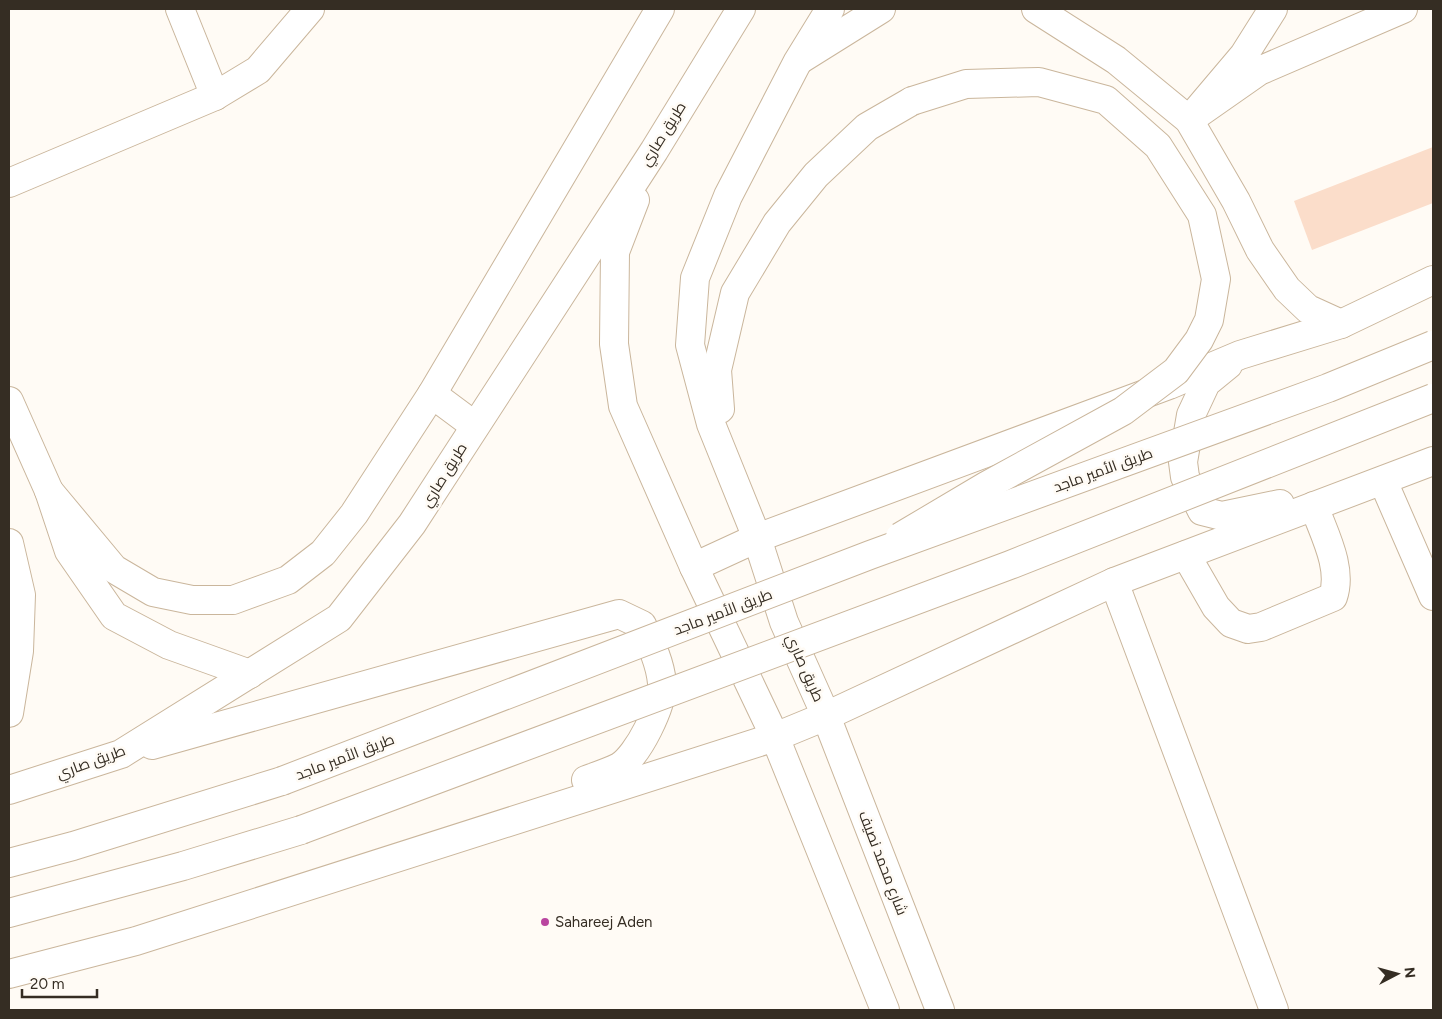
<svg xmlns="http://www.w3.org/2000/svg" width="1442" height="1019" font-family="Figtree,Cairo,sans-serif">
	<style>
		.building { fill: #fbddca }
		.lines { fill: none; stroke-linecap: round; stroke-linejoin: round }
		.minor-casing { stroke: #cab69c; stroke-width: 30 }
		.major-casing { stroke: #cab69c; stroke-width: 30 }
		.highway-casing { stroke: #cab69c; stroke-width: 30 }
		.minor { stroke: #fff; stroke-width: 28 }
		.major { stroke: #fff; stroke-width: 28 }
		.highway { stroke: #fff; stroke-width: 28 }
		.major-bridge-casing { stroke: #cab69c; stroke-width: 30; stroke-linecap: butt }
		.highway-bridge-casing { stroke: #cab69c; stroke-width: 30; stroke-linecap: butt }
		.major-bridge { stroke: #fff; stroke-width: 28 }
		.highway-bridge { stroke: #fff; stroke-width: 28 }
		.poi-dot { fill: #b9459f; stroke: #fffbf5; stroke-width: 2 }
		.labels { text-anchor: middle; stroke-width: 5; stroke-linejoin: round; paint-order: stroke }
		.street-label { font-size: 15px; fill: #352d23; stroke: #fffbf5 }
		.poi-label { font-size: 15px; fill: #352d23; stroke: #fffbf5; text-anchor: start }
	</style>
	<rect width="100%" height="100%" fill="#fffbf5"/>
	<polygon class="building" points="1433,147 1433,203 1312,250 1294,201"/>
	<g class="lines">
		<g class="minor-casing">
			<g id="minor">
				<polyline points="180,9 215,96"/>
				<polyline points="1273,9 1244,55 1189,120 1259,71 1403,9"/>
				<polyline points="9,183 215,96 258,70 310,9"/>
				<polyline points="1383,481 1433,596"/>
				<path d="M1186,555L1216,607L1231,623L1248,629L1261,627L1333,597C1343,568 1324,534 1314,506"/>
				<polyline points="1114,582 1274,1010"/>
			</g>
		</g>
		<g class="major-casing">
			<g id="major">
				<polyline points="830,9 798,61 728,196 695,278 690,345 711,424 757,538 784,622 826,716 940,1010"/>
				<polyline points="1036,9 1116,60 1189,120 1236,201 1260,250 1287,289 1308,309 1341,324"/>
				<polyline points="801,59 881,9"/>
				<polyline points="635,200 615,252 614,344 623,406 694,567 775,737 885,1010"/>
				<polyline points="1228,365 1206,383 1191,415 1183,462 1185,477 1202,511 1222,516 1280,504"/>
				<polyline points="432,394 475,426"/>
				<polyline points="9,401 49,491 69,551 114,616 169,645 250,674"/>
				<polyline points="720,409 717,370 735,293 777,223 816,175 867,127 912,101"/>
				<polyline points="49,491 114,569 153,592 192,600 233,600 288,580 323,553 354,514 432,394 660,9"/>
				<polyline points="9,543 21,595 19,651 9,713"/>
				<polyline points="694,567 757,538 1169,385 1240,355 1341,324 1433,280"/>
				<path d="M152,745L619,614L642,625C651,644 660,662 662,683C663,705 638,756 619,767C609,772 597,776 586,780"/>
				<polyline points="9,790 121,754 339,618 412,524 654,151 741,9"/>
				<polyline points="9,974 136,941 775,737 826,716 1114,582 1433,461"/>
			</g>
		</g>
		<g class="highway-casing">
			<g id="highway">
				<polyline points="9,863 73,846 282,781"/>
				<polyline points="9,913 183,866 301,830"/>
			</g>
		</g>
		<use href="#minor" class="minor"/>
		<use href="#major" class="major"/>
		<use href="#highway" class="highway"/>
		<g class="major-bridge-casing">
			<polyline id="major-bridge" points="900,537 986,486 1123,411 1176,371 1199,340 1209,320 1216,279 1202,215 1158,146 1106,100 1039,82 966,84 912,101"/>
		</g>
		<g class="highway-bridge-casing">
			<g id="highway-bridge">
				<polyline points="282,781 870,555 1328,388 1433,345"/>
				<polyline points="301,830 1010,565 1433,398"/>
			</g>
		</g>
		<use href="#major-bridge" class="major-bridge"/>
		<use href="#highway-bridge" class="highway-bridge"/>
	</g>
	<circle class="poi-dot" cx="545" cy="922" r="5"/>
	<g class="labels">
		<g class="street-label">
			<text transform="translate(663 134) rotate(-58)" y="5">طريق صاري</text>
			<text transform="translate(1103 470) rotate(-20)" y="5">طريق الأمير ماجد</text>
			<text transform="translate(444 475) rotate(-58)" y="5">طريق صاري</text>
			<text transform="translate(723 612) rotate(-21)" y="5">طريق الأمير ماجد</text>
			<text transform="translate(805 668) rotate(66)" y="5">طريق صاري</text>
			<text transform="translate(345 757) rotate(-21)" y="5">طريق الأمير ماجد</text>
			<text transform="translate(91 762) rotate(-20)" y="5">طريق صاري</text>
			<text transform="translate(883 863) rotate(69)" y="5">شارع محمد نصيف</text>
		</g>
		<g class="poi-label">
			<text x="555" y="927">Sahareej Aden</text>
		</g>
	</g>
	<rect width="1442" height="1019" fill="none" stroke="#352d23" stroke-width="20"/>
	<g transform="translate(1397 974) rotate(84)" stroke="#fffbf5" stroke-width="4" paint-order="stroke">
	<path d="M0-4L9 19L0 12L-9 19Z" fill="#352d23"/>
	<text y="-8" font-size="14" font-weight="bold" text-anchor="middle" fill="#352d23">N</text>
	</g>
	<path d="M22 989v8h75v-8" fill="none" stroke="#352d23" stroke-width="2.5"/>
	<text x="30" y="989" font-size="15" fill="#352d23" stroke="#fffbf5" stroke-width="4" paint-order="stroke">20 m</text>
</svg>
